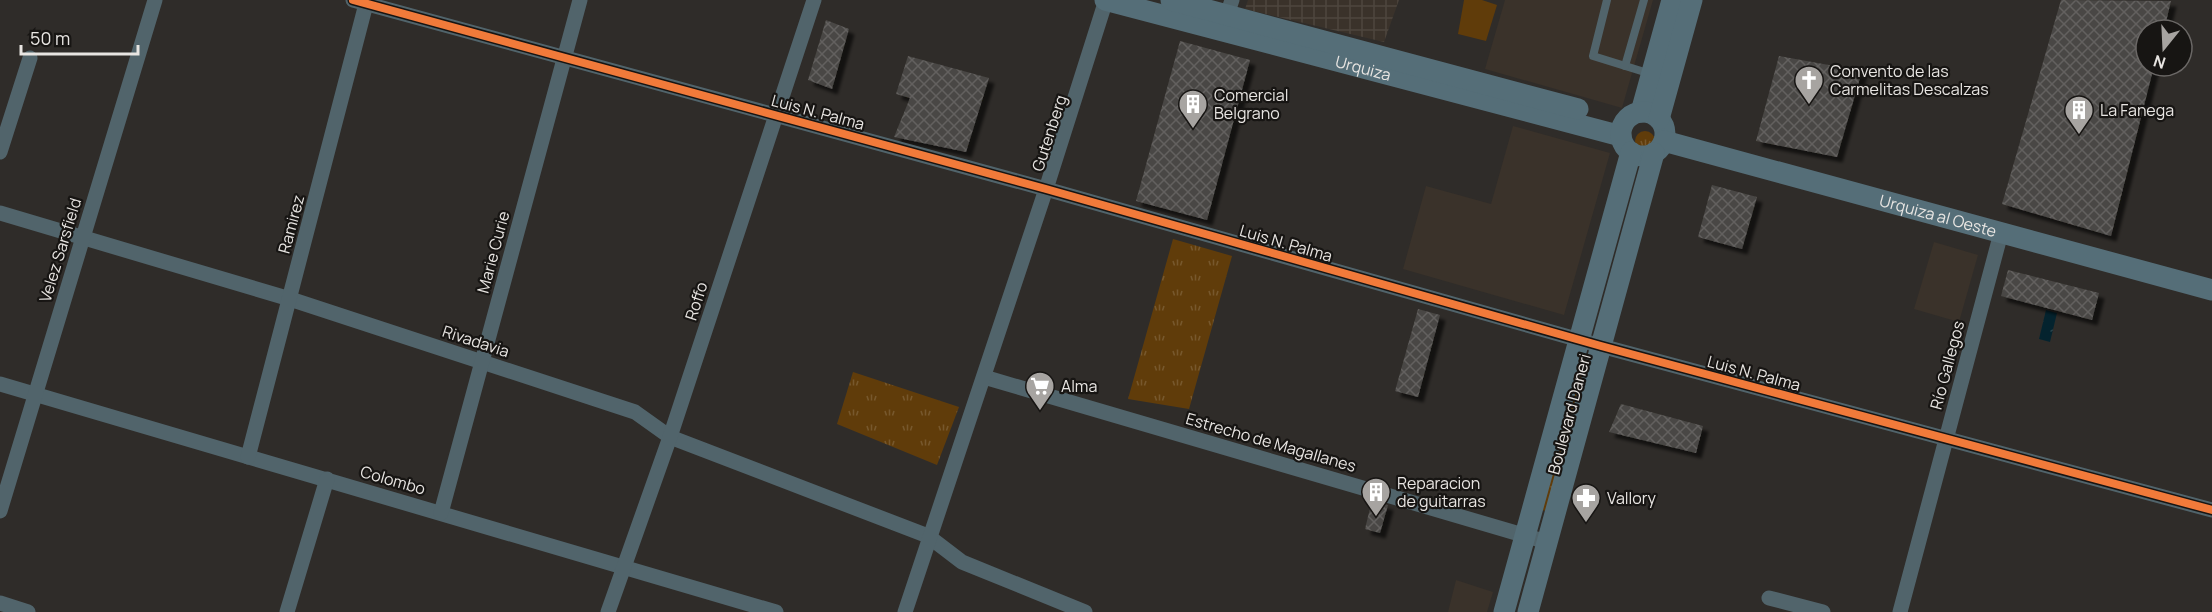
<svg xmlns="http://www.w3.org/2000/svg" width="2212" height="612" font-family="Manrope,sans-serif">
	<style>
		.built { fill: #3a322a }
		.industrial { fill: url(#industrial-grid) }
		.grass { fill: url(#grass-tufts) }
		.pitch { fill: #603c0a }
		.water { fill: url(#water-ripples) }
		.building { fill: url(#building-cross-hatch); filter: url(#shadow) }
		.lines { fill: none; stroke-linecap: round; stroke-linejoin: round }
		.service { stroke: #51646b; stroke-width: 8 }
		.minor { stroke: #51646b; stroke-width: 15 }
		.secondary { stroke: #556e78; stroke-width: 21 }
		.cycleway-casing { stroke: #171513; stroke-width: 11 }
		.cycleway { stroke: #f17a3a; stroke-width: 8 }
		.labels { text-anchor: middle; stroke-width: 4.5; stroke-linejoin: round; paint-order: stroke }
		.street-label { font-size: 16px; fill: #e8e5e2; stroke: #171513 }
		.poi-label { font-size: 16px; fill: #e8e5e2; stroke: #171513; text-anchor: start }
	</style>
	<defs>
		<pattern id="industrial-grid" width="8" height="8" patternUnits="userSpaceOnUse" patternTransform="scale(1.5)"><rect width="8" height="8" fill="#3a322a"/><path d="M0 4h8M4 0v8" fill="none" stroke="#4d463e"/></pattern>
		<pattern id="grass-tufts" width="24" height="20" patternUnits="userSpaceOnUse" patternTransform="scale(1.5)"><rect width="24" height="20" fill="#603c0a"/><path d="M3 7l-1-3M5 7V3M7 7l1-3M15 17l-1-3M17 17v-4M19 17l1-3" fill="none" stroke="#77582d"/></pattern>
		<pattern id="water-ripples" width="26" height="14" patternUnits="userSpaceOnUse" patternTransform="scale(1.5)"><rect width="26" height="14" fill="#04232e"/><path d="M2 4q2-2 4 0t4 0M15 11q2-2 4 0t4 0" fill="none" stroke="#29434c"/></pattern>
		<pattern id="building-cross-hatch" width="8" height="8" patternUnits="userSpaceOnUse" patternTransform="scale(1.5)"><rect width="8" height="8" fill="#494744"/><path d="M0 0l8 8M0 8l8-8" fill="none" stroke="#63615f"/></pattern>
		<filter id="shadow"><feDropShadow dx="5.5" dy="5.5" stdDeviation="1.5" flood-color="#0009"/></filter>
	</defs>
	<rect width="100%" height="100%" fill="#2f2c29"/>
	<g class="built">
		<polygon points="1505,0 1653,0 1622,108 1485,69"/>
		<polygon points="1513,126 1610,153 1564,315 1403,269 1426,186 1491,204"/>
		<polygon points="1934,242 1978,255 1959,322 1914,309"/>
		<polygon points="1456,580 1493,592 1487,612 1448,612"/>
	</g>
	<polygon class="industrial" points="1248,0 1399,0 1384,42 1245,9"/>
	<g class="grass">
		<circle cx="1645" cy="141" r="10"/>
		<polygon points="1173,239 1232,256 1189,409 1128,399"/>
		<polygon points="1583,363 1587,364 1546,511 1542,510"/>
		<polygon points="853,372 959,407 937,465 837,424"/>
	</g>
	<polygon class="pitch" points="1464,0 1482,0 1497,5 1486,41 1458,34"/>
	<polygon class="water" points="2046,310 2057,313 2050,342 2039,339"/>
	<g class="building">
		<polygon points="2061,0 2171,1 2164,30 2146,30 2146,66 2154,66 2111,236 2002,204"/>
		<polygon points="826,20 849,29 832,89 808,80"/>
		<polygon points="1180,41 1250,60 1207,220 1136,201"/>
		<polygon points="908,56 989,78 966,152 894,137 910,98 896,94"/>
		<polygon points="1779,56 1862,71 1837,157 1756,141"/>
		<polygon points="1712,185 1757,197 1742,249 1698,237"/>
		<polygon points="2008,270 2099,293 2092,320 2001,296"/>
		<polygon points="1418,309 1440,315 1418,397 1395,391"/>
		<polygon points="1621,404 1703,426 1696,453 1609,432"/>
		<polygon points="1372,500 1388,505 1380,533 1365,529"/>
	</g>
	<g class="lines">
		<g class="service">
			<polyline points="1607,0 1593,56 1651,74"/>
			<polyline points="1625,66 1644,0"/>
		</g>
		<g class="minor">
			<polyline points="353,0 1046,189 1601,346 2212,510"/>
			<polyline points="1227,15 1232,0"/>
			<polyline points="0,152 30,58"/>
			<polyline points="0,213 290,299 635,412 670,437 928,536 962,562 1085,612"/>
			<polyline points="984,377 1547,542"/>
			<polyline points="0,384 776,612"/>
			<polyline points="248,457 367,0"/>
			<polyline points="0,511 155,0"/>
			<polyline points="441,513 580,0"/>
			<polyline points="1769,598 1823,612"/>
			<polyline points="0,603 28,612"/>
			<polyline points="287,612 327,479"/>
			<polyline points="608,612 670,437 814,0"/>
			<polyline points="905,612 1046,189 1106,0"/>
			<polyline points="1900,612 2001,233"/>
		</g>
		<g class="secondary">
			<path id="s1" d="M1105,0L1621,136"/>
			<polyline points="1171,0 1578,109"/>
			<polyline points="1641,112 1672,0"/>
			<circle cx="1643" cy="134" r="22"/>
			<polyline points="1659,119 1692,0"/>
			<path id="s2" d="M1664,141L2212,290"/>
			<polyline points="1504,612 1631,152"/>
			<polyline points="1528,612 1654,153"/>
		</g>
		<g class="cycleway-casing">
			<polyline id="cycleway" points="353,0 1046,189 1601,346 2212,510"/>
		</g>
		<use href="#cycleway" class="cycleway"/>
	</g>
	<defs>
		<g id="church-pin" transform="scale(1.5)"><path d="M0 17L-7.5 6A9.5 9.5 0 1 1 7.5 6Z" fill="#a7a4a1" stroke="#171513"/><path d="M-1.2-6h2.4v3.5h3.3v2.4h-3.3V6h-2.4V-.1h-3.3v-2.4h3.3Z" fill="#fff"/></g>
		<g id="building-pin" transform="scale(1.5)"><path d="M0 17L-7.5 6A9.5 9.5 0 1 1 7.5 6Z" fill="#a7a4a1" stroke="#171513"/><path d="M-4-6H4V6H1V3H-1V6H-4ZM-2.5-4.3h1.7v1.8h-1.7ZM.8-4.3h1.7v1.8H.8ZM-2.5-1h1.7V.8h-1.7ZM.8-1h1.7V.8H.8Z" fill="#fff"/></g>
		<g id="supermarket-pin" transform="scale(1.5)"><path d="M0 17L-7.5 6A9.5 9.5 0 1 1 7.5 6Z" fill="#a7a4a1" stroke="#171513"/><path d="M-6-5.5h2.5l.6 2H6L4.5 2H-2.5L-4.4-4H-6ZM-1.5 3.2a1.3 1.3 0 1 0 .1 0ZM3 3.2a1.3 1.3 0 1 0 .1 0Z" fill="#fff"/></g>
		<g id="pharmacy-pin" transform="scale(1.5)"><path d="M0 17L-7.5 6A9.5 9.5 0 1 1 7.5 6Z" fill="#a7a4a1" stroke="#171513"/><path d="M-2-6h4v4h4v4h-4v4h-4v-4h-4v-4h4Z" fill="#fff"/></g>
	</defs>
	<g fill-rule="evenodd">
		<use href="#church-pin" x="1809" y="80"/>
		<use href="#building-pin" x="1193" y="104"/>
		<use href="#building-pin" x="2079" y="110"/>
		<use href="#supermarket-pin" x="1040" y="386"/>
		<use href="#building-pin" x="1376" y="492"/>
		<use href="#pharmacy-pin" x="1586" y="498"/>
	</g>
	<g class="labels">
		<g class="street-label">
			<text dy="6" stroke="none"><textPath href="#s1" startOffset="267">Urquiza</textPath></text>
			<text transform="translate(818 112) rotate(15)" y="6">Luis N. Palma</text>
			<text transform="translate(1049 133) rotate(-72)" y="6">Gutenberg</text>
			<text dy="6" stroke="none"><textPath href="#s2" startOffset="284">Urquiza al Oeste</textPath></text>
			<text transform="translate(291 224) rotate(-75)" y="6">Ramirez</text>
			<text transform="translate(1286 243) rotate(16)" y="6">Luis N. Palma</text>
			<text transform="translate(60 250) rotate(-73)" y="6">Velez Sarsfield</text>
			<text transform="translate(493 252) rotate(-75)" y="6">Marie Curie</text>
			<text transform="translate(696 301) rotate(-72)" y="6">Roffo</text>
			<text transform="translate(476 341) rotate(18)" y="6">Rivadavia</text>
			<text transform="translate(1947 365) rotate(-75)" y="6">Río Gallegos</text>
			<text transform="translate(1754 373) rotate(15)" y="6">Luis N. Palma</text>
			<text transform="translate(1569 414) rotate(-75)" y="6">Boulevard Daneri</text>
			<text transform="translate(1271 442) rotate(16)" y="6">Estrecho de Magallanes</text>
			<text transform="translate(393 480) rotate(16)" y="6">Colombo</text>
		</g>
		<g class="poi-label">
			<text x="1830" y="77">Convento de las<tspan x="1830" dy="18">Carmelitas Descalzas</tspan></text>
			<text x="1214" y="101">Comercial<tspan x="1214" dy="18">Belgrano</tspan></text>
			<text x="2100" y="116">La Fanega</text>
			<text x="1061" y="392">Alma</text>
			<text x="1397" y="489">Reparacion<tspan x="1397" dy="18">de guitarras</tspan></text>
			<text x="1607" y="504">Vallory</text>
		</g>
	</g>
	<g transform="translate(2164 48) rotate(198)"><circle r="28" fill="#171513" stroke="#6b6866" stroke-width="1.5"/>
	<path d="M0-4.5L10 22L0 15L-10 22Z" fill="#a7a4a1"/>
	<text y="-9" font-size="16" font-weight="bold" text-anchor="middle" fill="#e8e5e2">N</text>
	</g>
	<path d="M21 45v9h117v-9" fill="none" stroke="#e8e5e2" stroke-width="3"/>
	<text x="30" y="45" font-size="18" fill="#e8e5e2" stroke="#171513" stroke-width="4.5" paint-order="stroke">50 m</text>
</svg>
